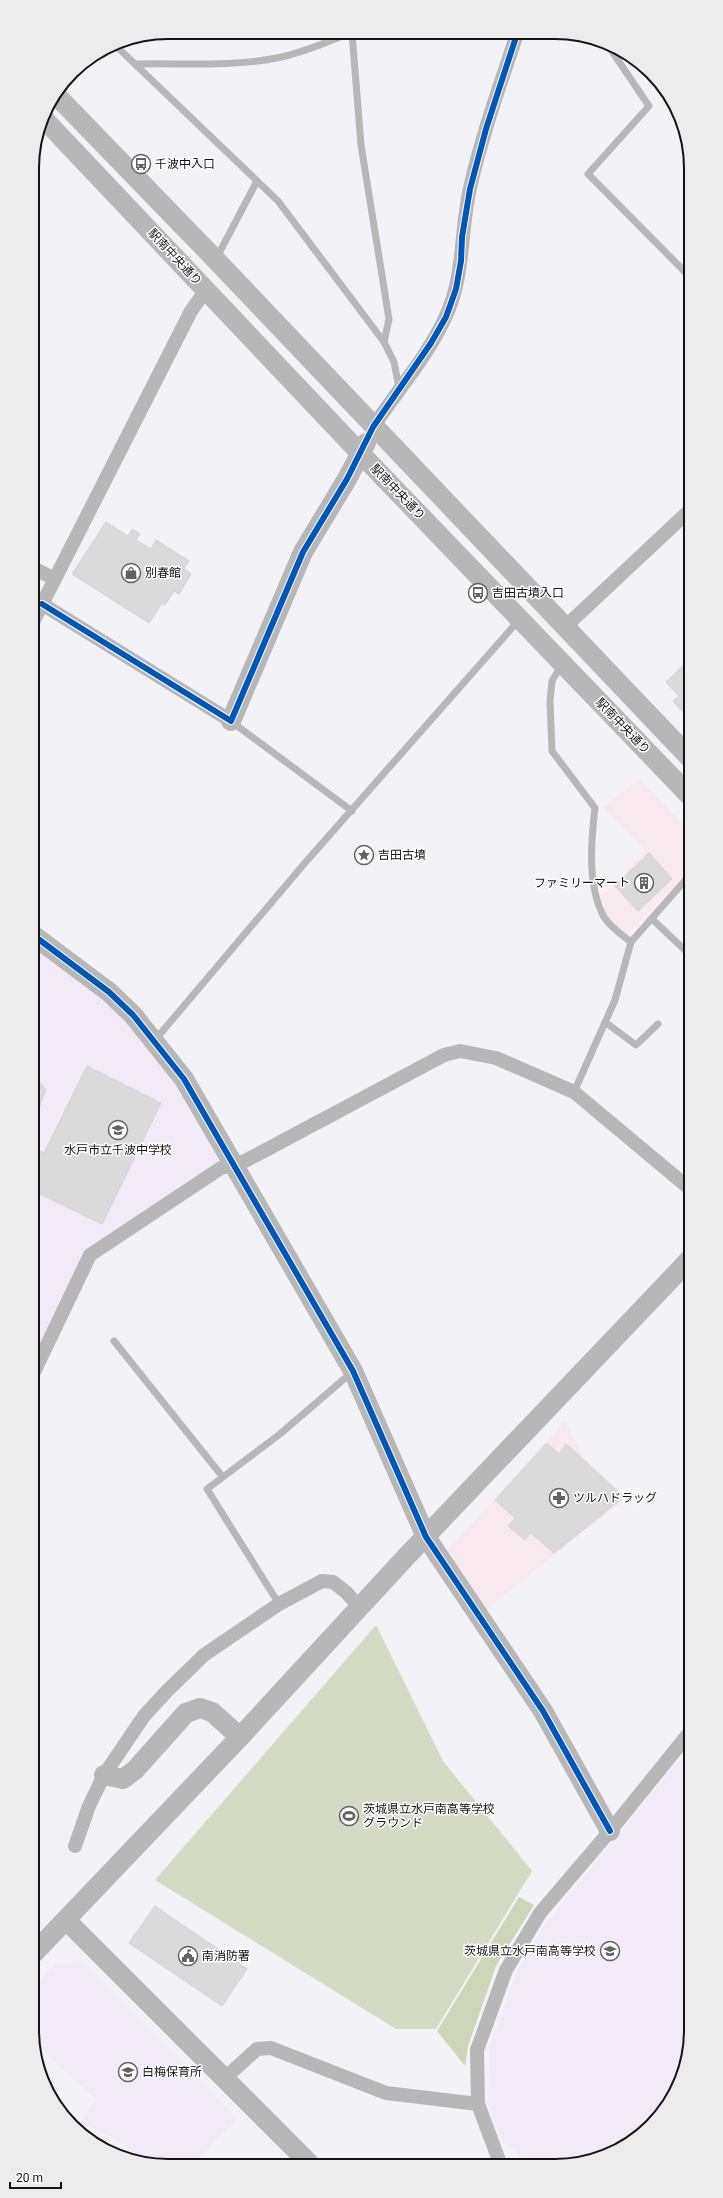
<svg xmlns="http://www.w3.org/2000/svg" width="723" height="2198" font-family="Roboto,'Noto Sans JP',sans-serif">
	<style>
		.commercial { fill: #f7e9ee }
		.education { fill: #f2eaf6 }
		.green { fill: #d5dac4 }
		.forest { fill: #ced5b9 }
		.building { fill: #dbdadb; stroke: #d1d0d2 }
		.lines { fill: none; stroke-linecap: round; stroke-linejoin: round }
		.lane { stroke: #b8b7b7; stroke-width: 7 }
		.street { stroke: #b8b7b7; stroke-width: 14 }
		.secondary { stroke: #b7b7b7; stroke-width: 20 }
		.cycleway-casing { stroke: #fff; stroke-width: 8 }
		.cycleway { stroke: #0057b8; stroke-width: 6 }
		.labels { text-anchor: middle; stroke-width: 3; stroke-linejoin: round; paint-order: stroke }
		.poi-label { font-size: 12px; fill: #141416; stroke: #fff; text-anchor: start }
		.street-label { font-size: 12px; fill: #141416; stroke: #fff }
		.rim { fill: none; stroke: #141416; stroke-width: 2 }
	</style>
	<rect width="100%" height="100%" fill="#f3f3f7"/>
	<g class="commercial">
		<polygon points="639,779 689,831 689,870 626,935 607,916 601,896 646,851 603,808"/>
		<polygon points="565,1421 583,1457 627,1498 484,1611 448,1550"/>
	</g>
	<g class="education">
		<polygon points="33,945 97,992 126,1021 188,1099 219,1162 85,1252 34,1358"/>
		<polygon points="690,1747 691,2039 681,2082 657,2120 623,2148 581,2163 527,2163 503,2141 488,2106 489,2047 517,1973 541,1929"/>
		<polygon points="82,1962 237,2118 195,2163 150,2163 110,2136 81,2122 96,2100 35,2043 34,1988 57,1963"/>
	</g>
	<polygon class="green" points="376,1625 443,1761 532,1871 436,2029 396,2029 155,1880"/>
	<polygon class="forest" points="519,1897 534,1905 496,1966 468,2046 465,2066 437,2031"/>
	<g class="building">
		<polygon points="106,522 128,536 132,529 140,534 136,540 151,549 156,540 189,561 184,569 191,574 179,594 174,591 165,605 162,603 149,623 72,574"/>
		<polygon points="689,660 689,714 687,716 673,701 679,696 666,682"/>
		<polygon points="649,853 672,879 638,911 615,886"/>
		<polygon points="87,1066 161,1103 102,1224 34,1191 34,1177 38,1168 34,1166 33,1147 44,1153"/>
		<polygon points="33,1074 46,1090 33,1122"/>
		<polygon points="547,1443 559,1454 566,1444 624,1497 554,1553 531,1533 525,1540 508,1526 515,1518 495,1500"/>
		<polygon points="155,1906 247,1969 222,2006 129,1943"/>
		<polygon points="113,2146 127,2158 107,2152"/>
	</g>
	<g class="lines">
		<g class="lane">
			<polyline points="352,33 361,145 389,319 384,342"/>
			<polyline points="114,44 278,201 384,342 394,362 399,388"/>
			<polyline points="607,44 649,106 588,174 689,276"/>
			<path d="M136,64C182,63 231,67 277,58C301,53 326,43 349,33"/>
			<polyline points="216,259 257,181"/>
			<path d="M562,664L552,681L550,701L552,751L595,808C591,841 587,886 604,917C610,927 622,935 631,942"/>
			<polyline points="232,722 352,811"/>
			<polyline points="652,919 689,954"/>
			<polyline points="605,1022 636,1045 658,1024"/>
			<polyline points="155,1040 304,864 519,620"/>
			<polyline points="574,1092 615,1000 631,942 689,876"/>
			<polyline points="114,1341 222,1476"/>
			<polyline points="279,1604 207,1489 280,1434 351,1373"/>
		</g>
		<g class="street">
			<path d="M373,427C397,391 427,357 445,318C465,277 460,231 470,188C482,135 500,85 517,34"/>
			<polyline points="33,568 55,579"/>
			<polyline points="42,604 231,721"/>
			<polyline points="33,622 191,311 206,290"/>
			<polyline points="565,627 689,511"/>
			<polyline points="34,1372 90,1255 221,1168 245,1161 444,1055 460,1051 496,1058 574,1092 690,1189"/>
			<polyline points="75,1846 89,1806 104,1775 144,1716 166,1692 204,1655 279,1604 322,1581 333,1582 347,1593 359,1607"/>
			<polyline points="225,2078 257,2049 271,2048 386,2093 478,2104"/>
			<polyline points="500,2163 478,2104 477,2050 506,1970 540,1913 610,1831 690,1732"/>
		</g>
		<g class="secondary">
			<polyline points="56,95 215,259 689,757"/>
			<polyline points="43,118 361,454 689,795"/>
			<polyline points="231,721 303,552 347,479 366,443"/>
			<polyline points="33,935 109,992 133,1015 184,1079 353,1371 426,1537 543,1711 610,1831"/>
			<polyline points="104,1775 123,1779 135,1770 186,1713 200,1708 212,1712 240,1737"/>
			<polyline points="66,1920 309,2163"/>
			<polyline points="34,1953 240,1737 405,1558 690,1259"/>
		</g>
		<g class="cycleway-casing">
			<g id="cycleway">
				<polyline points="42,604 231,721 303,552 347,479 373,427 431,343 446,317 456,289 461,261 462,237 470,189 486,129 517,34"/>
				<polyline points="33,935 109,992 133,1015 184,1079 353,1371 426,1537 543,1711 610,1831"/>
			</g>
		</g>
		<use href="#cycleway" class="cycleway"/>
	</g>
	<defs>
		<g id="bus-ring" transform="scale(1)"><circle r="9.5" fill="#fff" stroke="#626265" stroke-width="1.5"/><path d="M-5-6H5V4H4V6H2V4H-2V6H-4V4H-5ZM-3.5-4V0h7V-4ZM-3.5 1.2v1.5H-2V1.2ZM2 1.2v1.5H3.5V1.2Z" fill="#626265"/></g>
		<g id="shop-ring" transform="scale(1)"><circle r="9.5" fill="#fff" stroke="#626265" stroke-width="1.5"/><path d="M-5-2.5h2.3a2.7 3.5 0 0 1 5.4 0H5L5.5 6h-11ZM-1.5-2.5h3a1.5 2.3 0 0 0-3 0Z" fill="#626265"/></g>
		<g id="sight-ring" transform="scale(1)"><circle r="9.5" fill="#fff" stroke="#626265" stroke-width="1.5"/><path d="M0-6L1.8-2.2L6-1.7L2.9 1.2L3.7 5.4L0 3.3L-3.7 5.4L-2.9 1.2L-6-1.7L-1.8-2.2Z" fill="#626265"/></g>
		<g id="building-ring" transform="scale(1)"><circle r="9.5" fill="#fff" stroke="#626265" stroke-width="1.5"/><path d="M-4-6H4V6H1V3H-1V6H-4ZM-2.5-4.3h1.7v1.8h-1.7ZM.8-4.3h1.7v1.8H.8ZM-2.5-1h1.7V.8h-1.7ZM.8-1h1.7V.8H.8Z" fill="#626265"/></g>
		<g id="school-ring" transform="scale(1)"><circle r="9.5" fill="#fff" stroke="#626265" stroke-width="1.5"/><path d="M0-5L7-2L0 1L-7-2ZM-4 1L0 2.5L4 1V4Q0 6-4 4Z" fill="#626265"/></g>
		<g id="pharmacy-ring" transform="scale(1)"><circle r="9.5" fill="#fff" stroke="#626265" stroke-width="1.5"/><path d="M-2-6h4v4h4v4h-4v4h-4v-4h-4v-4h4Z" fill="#626265"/></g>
		<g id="stadium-ring" transform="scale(1)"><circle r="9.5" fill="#fff" stroke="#626265" stroke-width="1.5"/><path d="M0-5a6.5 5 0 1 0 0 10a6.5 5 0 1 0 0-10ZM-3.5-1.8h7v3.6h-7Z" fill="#626265"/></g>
		<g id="civic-ring" transform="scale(1)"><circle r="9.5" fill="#fff" stroke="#626265" stroke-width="1.5"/><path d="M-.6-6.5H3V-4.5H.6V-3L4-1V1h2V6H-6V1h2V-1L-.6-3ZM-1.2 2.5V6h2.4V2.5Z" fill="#626265"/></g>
	</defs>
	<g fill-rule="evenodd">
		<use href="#bus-ring" x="141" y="164"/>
		<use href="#shop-ring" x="131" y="573"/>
		<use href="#bus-ring" x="478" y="593"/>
		<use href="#sight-ring" x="364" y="855"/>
		<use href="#building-ring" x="644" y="883"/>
		<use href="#school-ring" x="118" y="1130"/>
		<use href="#pharmacy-ring" x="559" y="1498"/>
		<use href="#stadium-ring" x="349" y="1816"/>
		<use href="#school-ring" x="610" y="1951"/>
		<use href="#civic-ring" x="188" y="1956"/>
		<use href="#school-ring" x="128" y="2072"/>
	</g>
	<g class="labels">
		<g class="poi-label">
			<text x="155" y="168">千波中入口</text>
			<text x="145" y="577">別春館</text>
			<text x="492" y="597">吉田古墳入口</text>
			<text x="378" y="859">吉田古墳</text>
			<text x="630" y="887" text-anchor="end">ファミリーマート</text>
			<text x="118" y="1154" text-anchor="middle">水戸市立千波中学校</text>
			<text x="573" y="1502">ツルハドラッグ</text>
			<text x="363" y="1813">茨城県立水戸南高等学校<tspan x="363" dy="14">グラウンド</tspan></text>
			<text x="596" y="1955" text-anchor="end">茨城県立水戸南高等学校</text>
			<text x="202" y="1960">南消防署</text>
			<text x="142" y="2076">白梅保育所</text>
		</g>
		<g class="street-label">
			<text transform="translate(175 257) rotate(47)" y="4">駅南中央通り</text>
			<text transform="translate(398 492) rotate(46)" y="4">駅南中央通り</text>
			<text transform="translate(623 726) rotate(46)" y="4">駅南中央通り</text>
		</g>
	</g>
	<path d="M0 0H723V2198H0ZM168 39H555A129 129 0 0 1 684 168V2030A129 129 0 0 1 555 2159H168A129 129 0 0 1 39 2030V168A129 129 0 0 1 168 39Z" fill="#ececec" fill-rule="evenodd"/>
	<path class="rim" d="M168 39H555A129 129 0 0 1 684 168V2030A129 129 0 0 1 555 2159H168A129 129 0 0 1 39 2030V168A129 129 0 0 1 168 39Z"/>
	<path d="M10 2182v6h51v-6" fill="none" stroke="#141416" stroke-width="2"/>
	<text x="16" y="2182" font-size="12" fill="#141416" stroke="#ffffff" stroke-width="3" paint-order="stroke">20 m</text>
</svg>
